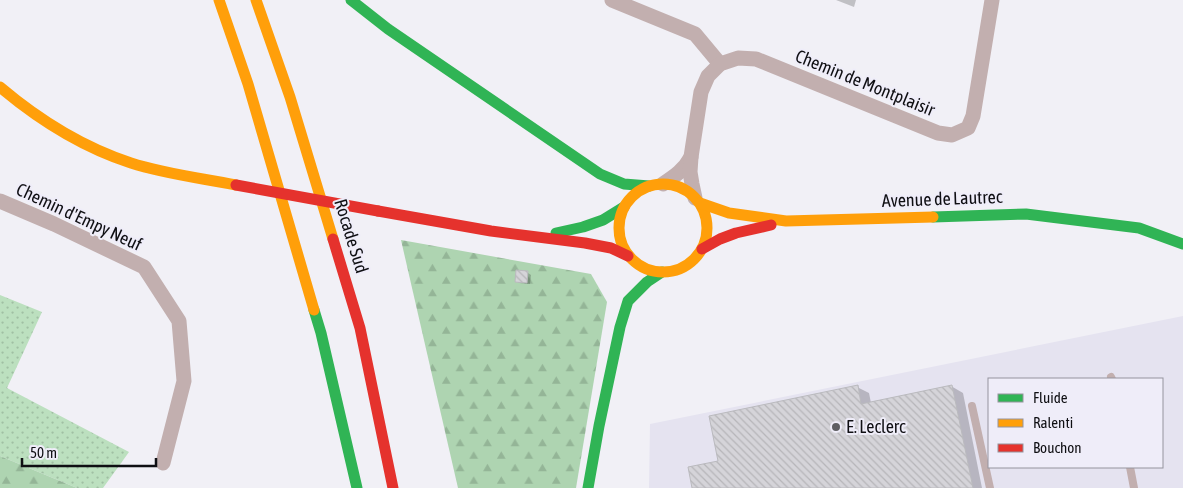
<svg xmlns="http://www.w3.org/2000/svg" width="1183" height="488" font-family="'Asap Condensed',sans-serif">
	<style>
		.built { fill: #e5e3f0; fill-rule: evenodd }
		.grass { fill: url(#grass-dots) }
		.forest { fill: url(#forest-firs) }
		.shadow { fill: #0003 }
		.building { fill: url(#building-back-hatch); stroke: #bababe }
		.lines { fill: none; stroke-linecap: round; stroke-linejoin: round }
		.lane { stroke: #c2afaf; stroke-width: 8 }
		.street { stroke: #c2afaf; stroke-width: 15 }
		.fast { stroke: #30b455; stroke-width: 11 }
		.slow { stroke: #ff9f0a; stroke-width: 11 }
		.jam { stroke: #e5322d; stroke-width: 11 }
		.jam-bridge { stroke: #e5322d; stroke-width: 11 }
		.poi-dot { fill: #5e5e62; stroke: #efedf9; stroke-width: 2 }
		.labels { text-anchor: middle; stroke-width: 4; stroke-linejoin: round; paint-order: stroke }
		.street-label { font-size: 18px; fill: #0f0f13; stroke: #efedf9 }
		.poi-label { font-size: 18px; fill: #0f0f13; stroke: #efedf9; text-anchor: start }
	</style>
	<defs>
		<pattern id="grass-dots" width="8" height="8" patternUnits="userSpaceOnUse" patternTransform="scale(1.25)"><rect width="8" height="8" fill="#bce0bf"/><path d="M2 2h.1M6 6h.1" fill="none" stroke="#a0bfa3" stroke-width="1.8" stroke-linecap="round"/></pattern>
		<pattern id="forest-firs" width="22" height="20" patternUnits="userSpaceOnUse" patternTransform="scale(1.25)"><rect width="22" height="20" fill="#aed4b1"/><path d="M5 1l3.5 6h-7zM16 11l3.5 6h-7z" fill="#94b597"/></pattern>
		<pattern id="building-back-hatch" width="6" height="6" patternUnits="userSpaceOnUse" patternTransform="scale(1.25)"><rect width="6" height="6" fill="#d5d4d9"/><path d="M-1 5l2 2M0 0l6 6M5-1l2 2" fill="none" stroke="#b6b5b9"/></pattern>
	</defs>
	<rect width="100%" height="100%" fill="#f1f0f6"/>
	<path class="built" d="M1183,316V488H649L650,424ZM989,379H1162V467H989Z"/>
	<polygon class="grass" points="0,295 42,312 7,388 129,452 103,488 77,488 0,456"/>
	<g class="forest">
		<polygon points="401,240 591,274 607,302 576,488 458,488"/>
		<polygon points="0,456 77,488 0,488"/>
	</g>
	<g class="shadow">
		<polygon points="836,0 856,0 854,7"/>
		<polygon points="528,273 531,275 530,284 519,283 516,281"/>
		<polygon points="951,386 963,393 982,488 693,488 720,462 857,387 869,393 871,403"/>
	</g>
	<g class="building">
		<polygon points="516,270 528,271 527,283 515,282"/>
		<polygon points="858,385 861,404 952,385 973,488 692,488 688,467 718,461 709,416"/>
	</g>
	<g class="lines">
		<g class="lane">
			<polyline points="1111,377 1112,379"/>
			<polyline points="972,406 990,488"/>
			<polyline points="1130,467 1134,488"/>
		</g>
		<g class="street">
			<polyline points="612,0 695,34 720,64"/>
			<path d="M663,184C675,176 684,170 691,157"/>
			<polyline points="695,198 692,184 690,172 691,157 701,92 708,76 720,64 738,58 756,59 938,133 952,135 968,128 973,116 992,0"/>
			<polyline points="0,201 54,224 144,267 179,321 184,381 163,463"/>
		</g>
		<g class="fast">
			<polyline points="351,0 388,29 600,174 624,184 649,186"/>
			<polyline points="933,217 1026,214 1139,228 1183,244"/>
			<polyline points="556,233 583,227 603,220 624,207"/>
			<polyline points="314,310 321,333 357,488"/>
			<polyline points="588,488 599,426 620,327 628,301 647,282 662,272"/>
		</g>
		<g class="slow">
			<polyline points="219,0 248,84 314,310"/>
			<polyline points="256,0 290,97 333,239"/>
			<path d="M0,87C39,120 82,147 131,163C165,174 201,178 236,185"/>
			<circle cx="663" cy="228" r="44"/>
			<polyline points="700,203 729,213 786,221 933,217"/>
		</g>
		<g class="jam">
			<polyline points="378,211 491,231 585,243 611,248 628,256"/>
			<polyline points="333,239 360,328 393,488"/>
			<polyline points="702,249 720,239 736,233 771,225"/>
		</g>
		<polyline class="jam-bridge" points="236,185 378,211"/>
	</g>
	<circle class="poi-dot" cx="836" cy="427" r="5"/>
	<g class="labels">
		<g class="street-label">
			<text transform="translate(865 83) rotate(22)" y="6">Chemin de Montplaisir</text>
			<text transform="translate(942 199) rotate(-2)" y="6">Avenue de Lautrec</text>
			<text transform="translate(79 217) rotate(25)" y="6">Chemin d'Empy Neuf</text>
			<text transform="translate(351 236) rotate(73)" y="6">Rocade Sud</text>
		</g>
		<g class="poi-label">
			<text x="846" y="433">E. Leclerc</text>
		</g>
	</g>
	<rect x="988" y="378" width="175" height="90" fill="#efedf9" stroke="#95949d"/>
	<rect x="998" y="394" width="25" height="8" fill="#30b455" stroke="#95949d"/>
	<text x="1033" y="403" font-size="15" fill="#0f0f13">Fluide</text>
	<rect x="998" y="419" width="25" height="8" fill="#ff9f0a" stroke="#95949d"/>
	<text x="1033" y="428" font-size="15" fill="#0f0f13">Ralenti</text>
	<rect x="998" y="444" width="25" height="8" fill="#e5322d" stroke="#95949d"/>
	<text x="1033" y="453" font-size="15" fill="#0f0f13">Bouchon</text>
	<path d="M22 458v8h134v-8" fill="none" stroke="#0f0f13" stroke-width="2.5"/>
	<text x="30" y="458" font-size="15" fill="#0f0f13" stroke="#efedf9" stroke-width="4" paint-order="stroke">50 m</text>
</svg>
